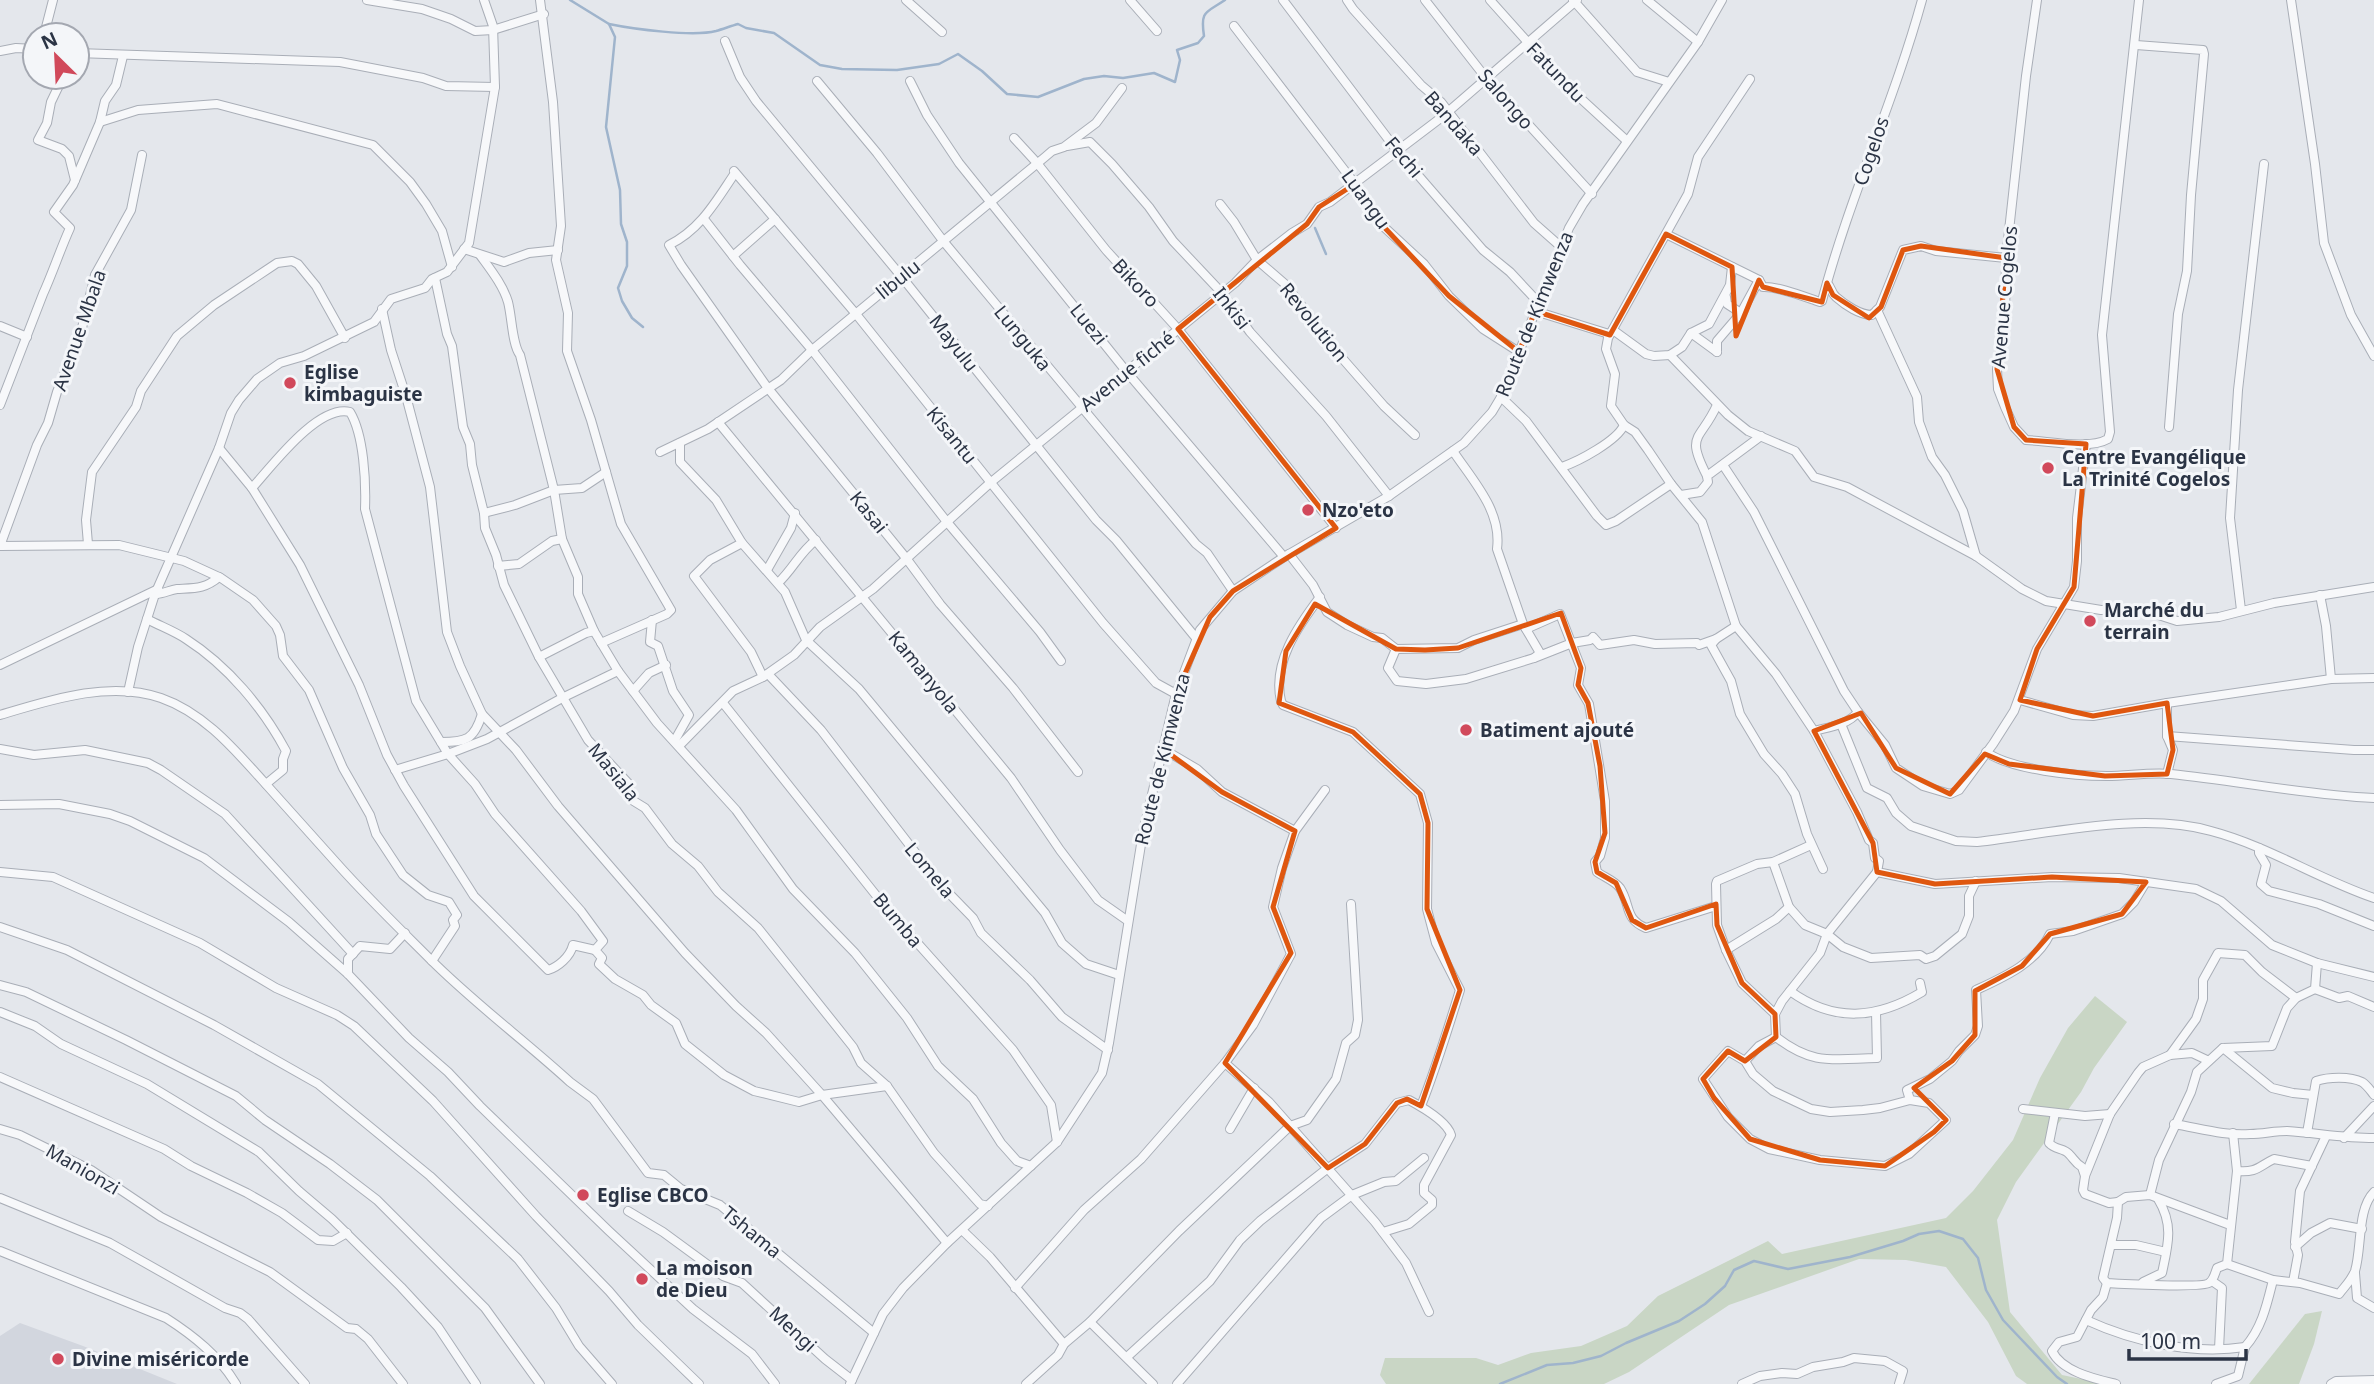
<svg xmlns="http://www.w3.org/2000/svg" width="2374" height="1384" font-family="'Noto Sans',sans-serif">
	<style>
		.built { fill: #d2d6de }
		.green { fill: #c9d6c5 }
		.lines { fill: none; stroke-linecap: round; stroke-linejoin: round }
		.stream { stroke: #9fb4cc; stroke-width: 2.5 }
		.minor-casing { stroke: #a9aeb7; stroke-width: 10 }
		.minor { stroke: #f7f8fa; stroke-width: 8 }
		.marked { fill: none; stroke: #df570f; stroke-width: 5; stroke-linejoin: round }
		.poi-dot { fill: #d1495b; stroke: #f4f6f9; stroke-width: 2.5 }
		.labels { text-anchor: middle; stroke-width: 6; stroke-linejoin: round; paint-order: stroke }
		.street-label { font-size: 19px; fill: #2b3445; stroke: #f4f6f9 }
		.poi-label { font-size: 19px; font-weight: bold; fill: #2b3445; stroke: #f4f6f9; text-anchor: start }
	</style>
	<rect width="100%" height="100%" fill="#e4e7ec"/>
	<polygon class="built" points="20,1323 83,1346 177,1384 0,1384 0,1336"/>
	<g class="green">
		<polygon points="2095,996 2127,1022 2094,1068 2081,1092 2016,1182 1997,1220 2010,1312 2062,1375 2106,1384 2027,1384 2016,1376 1988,1322 1946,1267 1906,1260 1859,1259 1729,1305 1629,1372 1604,1384 1386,1384 1380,1375 1385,1358 1476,1358 1498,1365 1531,1353 1581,1346 1627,1326 1658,1296 1768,1241 1782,1254 1946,1218 1973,1191 2013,1140 2040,1078 2068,1028"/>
		<polygon points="2322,1311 2314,1344 2299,1384 2249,1384 2305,1314"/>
	</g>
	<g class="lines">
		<g class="stream">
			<polyline points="570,0 609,24 615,37 606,127 620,190 621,224 627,242 627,266 618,288 622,301 632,318 643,327"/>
			<path d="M609,24C633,29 693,37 716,31C723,29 731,26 738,24L746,28L774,33L820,65L842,69L897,70L939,64L958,54L982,71L1007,94L1038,97L1084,79L1104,76L1123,78L1154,73L1175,82L1180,60L1177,50L1198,43L1204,36C1200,10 1206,13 1225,0"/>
			<polyline points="1315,228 1326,254"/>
			<polyline points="1500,1384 1547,1365 1573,1363 1601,1356 1626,1343 1679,1321 1705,1304 1725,1286 1734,1270 1754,1261 1788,1269 1850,1257 1903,1241 1919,1234 1939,1231 1963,1239 1978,1258 1986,1290 2003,1320 2057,1377 2067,1384"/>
		</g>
		<g class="minor-casing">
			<g id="minor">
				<polyline points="367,0 422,9 451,19 475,31 493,30 544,14"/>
				<polyline points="540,0 553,102 561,226 556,260 568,313 567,351 591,420 621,524 671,610 667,614 601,643"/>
				<polyline points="906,0 942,32"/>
				<polyline points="1130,0 1157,31"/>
				<polyline points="1283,0 1398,152 1483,250 1510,272 1538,302"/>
				<polyline points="1347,0 1353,9 1421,85 1441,102 1534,223 1560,246"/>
				<polyline points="1425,0 1486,78 1592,194"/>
				<polyline points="1490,0 1566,85 1627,141"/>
				<polyline points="1573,0 1637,72 1669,82"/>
				<polyline points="1647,0 1698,42"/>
				<path d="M2037,0L2026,76L2006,258L2005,321L1997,369L1998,389L2005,407L2014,427L2026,440C2049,441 2089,450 2108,439L2110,432L2102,335L2139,0"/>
				<polyline points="2291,0 2315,164 2324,243 2351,315 2374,356"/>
				<polyline points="1234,26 1355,184 1384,227 1424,264 1449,296 1483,329 1519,352"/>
				<polyline points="44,35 53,0"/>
				<polyline points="725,41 740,77 756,101 901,276 1096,520 1116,540 1196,638"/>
				<polyline points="2136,45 2203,50 2204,54 2191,195 2187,271 2178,314 2169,427"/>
				<polyline points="0,51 16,48 35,49"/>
				<polyline points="77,53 340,62 423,78 446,86 495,87"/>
				<polyline points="63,77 51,102 47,123 38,140 62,149 69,156 75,180"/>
				<polyline points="1750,79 1698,157 1688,194 1608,338 1606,349 1615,374 1611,406 1624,425 1635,432 1648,450 1671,484 1702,522 1736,626 1776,674 1814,731 1857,812 1869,840 1873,843 1875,858 1879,861 1877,872 1935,884 2052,877 2119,878 2196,889 2221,901 2272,945 2317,963 2374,977"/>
				<polyline points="817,81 877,153 944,242 1196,544 1207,553 1233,591"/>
				<polyline points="910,81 927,115 959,163 1126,371 1284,557"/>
				<polyline points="100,122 138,110 217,104 373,145 410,182 426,204 442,231 452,267"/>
				<polyline points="1014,138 1037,163 1106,250 1178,329 1336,528"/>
				<polyline points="1067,146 1090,142 1112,164 1149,207 1173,241 1222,293 1250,332 1326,416 1389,496"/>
				<polyline points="142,155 131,210 95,275 80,336 57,392 48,423 37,445 0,546 119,545 184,561 221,578 253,600 276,626 280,635 283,656 309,690 343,768 370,815 376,834 403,875 428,895 449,902 457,915 453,920 455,926 432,961"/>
				<polyline points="734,171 856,314 1103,623 1156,683 1176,694"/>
				<path d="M735,173C716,201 701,229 669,245L681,265L767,387L906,558L940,604L1013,688L1078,772"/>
				<polyline points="1220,204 1234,222 1257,260 1285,284 1342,358 1384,406 1415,435"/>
				<polyline points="704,219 740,265 812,350 947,522 1040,632 1061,661"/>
				<path d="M1666,234L1759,280L1763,287C1778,286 1805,297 1820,302L1822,301C1849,198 1894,102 1922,0"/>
				<polyline points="464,249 504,262 529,253 558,250"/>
				<path d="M480,255C490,269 503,285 508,302C512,317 512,344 520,355L554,490L562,539L578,577V594L594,631L618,671L657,723L736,810L793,889L855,953L907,1018L938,1066L973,1099L1001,1143L1017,1161L1031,1166"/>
				<polyline points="733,256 775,219"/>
				<polyline points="435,278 447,334 452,346 463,427 470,444 472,465 484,513 485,528 496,555 504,585 539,657 588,740 628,783 632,800 645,808 672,844 698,866 718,892 758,928 853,1047 861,1063 887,1086 934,1153 980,1204 988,1206"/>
				<path d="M1827,283C1832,288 1831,293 1836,297C1845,305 1860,315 1872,315L1880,307L1903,250L1921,246L1936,251L2006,258"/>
				<polyline points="1726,297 1727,304 1741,313"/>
				<polyline points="382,309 391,350 406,396 430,487 447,632 460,666 482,714 516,750 558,806 685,953 736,1006 766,1033 822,1095 947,1243"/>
				<polyline points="1877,310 1917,397 1919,422 1932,457 1945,475 1963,511 1976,556"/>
				<polyline points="1535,311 1609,334"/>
				<polyline points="0,326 27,337"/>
				<polyline points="1613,330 1646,354 1654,356 1670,355 1682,347 1691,333 1709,324 1730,285 1732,267"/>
				<polyline points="1691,333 1717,352"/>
				<polyline points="1717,352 1717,341 1741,313 1759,280"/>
				<polyline points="1670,355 1728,415 1748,431 1795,451 1814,477 1847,487 1976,556 2022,589 2046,601 2101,610 2140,609 2177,621 2219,617 2274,603 2374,587"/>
				<polyline points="1501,397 1526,421 1597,516 1606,525 1616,521 1671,484"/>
				<path d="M0,405L43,294C53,272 60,250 70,228L54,212L73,185L100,122L105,101L116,85L123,56"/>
				<polyline points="718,422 1011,778 1060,850 1098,900 1128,921"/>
				<polyline points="680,443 680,462 716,500 742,543 785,592 806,640 859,689 1045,913 1062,943 1086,964 1119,975"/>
				<path d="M219,448L252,488L300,565L359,685L387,755L404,786L474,896L548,970C558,967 570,957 573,945L595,950"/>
				<path d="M1453,451C1473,481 1502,511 1497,549L1523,624L1540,653L1534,658"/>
				<polyline points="660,452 708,429 781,380 812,350 1045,157 1052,151 1064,147 1096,123 1122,88"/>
				<polyline points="1723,465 1754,512 1844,691 1858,712 1885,745 1896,768 1923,786 1950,794 1959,790 1993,744 2014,711 2037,649 2074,587 2077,561 2077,518 2086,444"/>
				<path d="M1562,467C1579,461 1617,441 1624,425"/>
				<path d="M1707,476C1685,433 1700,442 1717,405"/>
				<path d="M252,488C272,466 318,404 350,412C364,435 366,482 365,509L416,701L448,754L475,784L495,814L581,911L603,941L595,950L602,958L599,964L615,979L643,995L651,1005L676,1023L685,1044L724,1075L754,1091L799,1102L822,1095L887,1086"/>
				<polyline points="1681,495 1700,492 1708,482 1707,476 1761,436"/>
				<polyline points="484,513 515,505 554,490 582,488 606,472"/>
				<polyline points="742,543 710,560 694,576 751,652 763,677"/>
				<polyline points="88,544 86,520 92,472 136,407 141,391 177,336 214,305 277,263 292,261 298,264 316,286 345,338"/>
				<polyline points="1289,554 1313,585 1327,612 1347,625 1373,637 1382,638 1396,649 1458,648 1474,640 1523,624"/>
				<polyline points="498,566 519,564 552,541 562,539"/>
				<polyline points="767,570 791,528 795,513"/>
				<path d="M778,583C793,569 800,552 816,540"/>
				<path d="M155,594C164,594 169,590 177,589C195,588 205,589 219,577"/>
				<polyline points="2320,595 2326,626 2331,679"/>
				<path d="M1320,597C1298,626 1272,663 1281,701L1283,705L1353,732L1420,794L1428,823L1427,909L1436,943L1460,990C1448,1029 1436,1068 1421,1106"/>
				<polyline points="2241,610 2230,518 2238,390 2264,164"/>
				<path d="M147,619C160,626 174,631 186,639C228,666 263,708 286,751L283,759V770L266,784"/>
				<polyline points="652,620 650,642 658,646 673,691 689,715 675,740"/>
				<path d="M1526,629L1560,614L1581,668L1578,685L1589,704L1605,801V838L1600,856L1595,862L1597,872C1604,877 1615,881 1620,888C1631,905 1624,919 1646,928L1716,906"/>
				<polyline points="1716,639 1711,645 1731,681 1740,714 1764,754 1782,774 1795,794 1807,834 1823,869"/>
				<polyline points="1396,649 1388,668 1397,681 1426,684 1466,679 1534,658 1572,643 1590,640 1593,637 1600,645 1634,640 1655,644 1697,643 1699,645 1716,639 1736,626"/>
				<polyline points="539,657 586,633 594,631"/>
				<polyline points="0,665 158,589"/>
				<polyline points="768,674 821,730 938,882 973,918 981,933 1030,980 1062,1017 1108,1050"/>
				<polyline points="633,691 649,673 666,665"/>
				<polyline points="128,692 138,647 155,594 219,448 231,413 239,400 257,379 280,363 304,356 374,322 391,299 425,288 432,279 447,272 469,243 495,87 493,26 484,0"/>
				<polyline points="2020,700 2073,715 2093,716 2167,703 2331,679 2374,678"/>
				<polyline points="723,703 887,909 1013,1050 1051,1105 1057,1142"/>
				<polyline points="2167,703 2167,736 2173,750 2167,774"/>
				<path d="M0,715C50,700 110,680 161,698C204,713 234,749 263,781C289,810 315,839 341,868C369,899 400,929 430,959C474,1003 524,1040 570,1082L593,1099L648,1173L664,1175L681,1189L720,1205L874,1333"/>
				<path d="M1841,724L1867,788L1887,798L1896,813L1911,826L1956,841L1977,842C2049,834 2141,811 2211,831C2268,846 2318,879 2374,898"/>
				<path d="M1814,731C1829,727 1848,725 1858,712"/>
				<polyline points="2167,736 2354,750 2374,750"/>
				<path d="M441,742C466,742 474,740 482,714"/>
				<polyline points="679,746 733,691 763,677 794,655 820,627 873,589 990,483 1235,283 1257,260 1292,233 1307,224 1319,207 1330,202 1442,117 1577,0"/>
				<polyline points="0,749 34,755 85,750 148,763 161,770 225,814 353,954"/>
				<polyline points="1163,749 1197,769 1222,792 1295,831"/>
				<path d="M1986,752C2012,770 2075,776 2107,776C2128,776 2150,772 2171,774C2239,781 2306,795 2374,798"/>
				<polyline points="395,770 448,754 487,739 564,697 618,671"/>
				<polyline points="0,805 59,804 110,814 130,821 204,858 289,922 348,974 409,1038 448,1072 480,1106 609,1231 693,1309 752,1354 775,1384"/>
				<polyline points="2259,848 2259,853 2266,865 2261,884 2269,891 2319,904 2374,926"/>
				<polyline points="1773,862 1789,907 1805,925 1827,934 1843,947 1871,958 1920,955 1926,959 1935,956 1962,934 1969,916 1969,896 1976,881"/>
				<polyline points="0,872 53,877 200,943 276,988 337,1015 354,1026 433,1101 536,1216 609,1291 638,1325 699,1384"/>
				<polyline points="0,927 67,950 214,1025 318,1084 430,1176 518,1259 556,1308 579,1346 612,1384"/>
				<polyline points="1726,950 1776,919 1789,907"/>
				<polyline points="348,974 348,959 360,946 390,949 405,933"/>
				<polyline points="0,985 26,992 126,1040 236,1096 265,1120 330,1164 377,1200 485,1308 540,1384"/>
				<polyline points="2315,989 2339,998 2348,996 2374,1007"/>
				<path d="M1790,991C1834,1023 1877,1019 1922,992L1920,983"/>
				<polyline points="0,1012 35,1026 61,1044 147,1084 259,1152 299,1191 332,1219 401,1287 438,1327 476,1384"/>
				<polyline points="1775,1014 1742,983 1726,950 1717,925 1716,884 1717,881 1757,864 1773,862 1811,845"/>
				<path d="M1776,1037C1813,1066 1833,1059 1877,1058L1876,1012"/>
				<polyline points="2223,1048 2272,1088 2293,1093 2313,1095"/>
				<polyline points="2170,1055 2196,1019 2203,999 2203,980 2218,953 2245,955 2262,972 2296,998"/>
				<polyline points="1745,1061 1753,1074 1773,1091 1811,1109 1830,1112 1863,1110 1880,1108 1910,1100 1929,1103 1946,1120 1909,1154 1885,1166 1820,1160 1769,1149 1750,1139 1728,1117 1703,1079 1728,1051 1745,1061 1759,1046 1776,1037 1775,1014 1782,1001 1820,953 1827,934 1877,872"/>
				<polyline points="1225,1063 1269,1102 1375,1222 1406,1263 1429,1312"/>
				<polyline points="0,1077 164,1149 191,1166 247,1193 282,1213 318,1240 333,1241 347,1233"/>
				<path d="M1910,1100L1907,1090L1930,1079L1952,1061L1959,1051L1975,1035L1978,1026L1976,990C2004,977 2036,963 2050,934L2073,931L2122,914L2134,902L2146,882"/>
				<polyline points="2023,1109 2085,1116 2110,1114"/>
				<path d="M2055,1113L2049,1143C2055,1150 2064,1148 2069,1154C2074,1159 2075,1163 2082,1167L2085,1176"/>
				<path d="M2174,1124C2199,1128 2225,1136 2250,1134C2263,1134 2274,1131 2287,1131C2317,1133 2344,1138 2374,1138"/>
				<polyline points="0,1129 20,1135 91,1170 161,1217 270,1272 347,1328 356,1329 368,1339 403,1384"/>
				<polyline points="1230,1129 1254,1088"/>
				<path d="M2307,1133L2316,1081C2328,1077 2350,1076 2362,1082C2367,1085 2370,1090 2374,1095"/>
				<polyline points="2344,1138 2374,1106"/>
				<path d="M2237,1171C2257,1173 2259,1166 2274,1159L2312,1166"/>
				<polyline points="2150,1195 2159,1160 2191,1092 2197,1072 2223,1048 2272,1046 2287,1008 2296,998 2315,989 2317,963"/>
				<polyline points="0,1198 110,1243 225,1308 240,1313 248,1319 305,1384"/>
				<polyline points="2118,1202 2109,1203 2085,1194 2083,1190 2085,1176 2110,1114 2138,1073 2143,1067 2170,1055 2192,1053 2207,1060"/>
				<polyline points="628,1211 663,1232 723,1276 742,1283 825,1359 852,1380"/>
				<path d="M2230,1225L2150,1195L2126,1197L2118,1202L2117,1218L2103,1278L2107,1283C2121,1284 2203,1288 2209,1283C2214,1280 2215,1273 2217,1268L2227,1264L2237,1171L2233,1133"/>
				<polyline points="962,1230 990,1257 1064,1344"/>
				<polyline points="2111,1245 2136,1245 2166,1252"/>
				<polyline points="2295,1247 2311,1233 2330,1223 2362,1229"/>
				<path d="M0,1251L166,1318C194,1336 219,1356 236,1384"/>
				<path d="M2227,1264L2273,1280L2300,1283L2339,1294C2345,1286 2351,1281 2355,1271C2362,1248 2357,1209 2374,1192"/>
				<polyline points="2355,1273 2357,1298 2374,1308"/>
				<polyline points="2212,1281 2222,1288 2219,1349"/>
				<path d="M2143,1282L2162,1273C2168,1245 2174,1225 2158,1199"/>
				<polyline points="2293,1282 2298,1255 2295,1242 2300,1191 2326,1136"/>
				<path d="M2107,1283L2103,1297L2091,1310L2077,1337L2059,1342L2052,1351C2062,1372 2096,1379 2116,1384"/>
				<polyline points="1015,1288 1084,1210 1141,1159 1225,1063 1253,1025 1291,954 1273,907 1282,868 1295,831 1325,790"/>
				<path d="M2086,1320C2134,1342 2193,1355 2245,1347C2262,1328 2267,1304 2273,1280"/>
				<polyline points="1090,1322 1153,1384"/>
				<path d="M1127,1357L1210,1281L1240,1240L1260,1221L1328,1168L1365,1144L1397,1103L1409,1100C1422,1107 1447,1121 1451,1135L1424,1185V1193L1432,1200V1205L1409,1224L1383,1232"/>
				<polyline points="850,1384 883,1314 903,1288 947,1243 1057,1142 1102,1073 1109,1043 1143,832 1176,694 1200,630 1233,591 1284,557 1389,496 1464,443 1492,412 1501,397 1569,228 1583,204 1698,42 1722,0"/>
				<polyline points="1026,1384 1058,1355 1064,1344 1090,1322 1179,1231 1290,1126 1307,1120 1336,1079 1346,1043 1355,1035 1358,1020 1351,904"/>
				<polyline points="1177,1384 1321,1218 1352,1195 1384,1182 1396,1181 1424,1158"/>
				<polyline points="1742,1384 1760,1376 1782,1373 1797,1374 1813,1367 1843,1362 1854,1358 1885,1361 1903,1371 1899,1384"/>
				<polyline points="2216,1384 2238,1376 2245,1347"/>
				<polyline points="2331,1384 2336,1381 2374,1380"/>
			</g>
		</g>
		<use href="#minor" class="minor"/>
	</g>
	<path class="marked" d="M1355,184L1384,227L1449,296L1519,352L1535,311L1610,335L1666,234L1732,267L1736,336L1759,280L1763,287L1822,302L1827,283L1833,295L1869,318L1881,307L1903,250L1921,246L2006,258L1997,369L2014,427L2026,440L2086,444L2074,587L2037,649L2020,700L2093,716L2167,703L2173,750L2167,774L2105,776L2009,764L1985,754L1950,794L1896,768L1861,713L1814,731L1873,843L1877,872L1935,884L2052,877L2146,882L2122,914L2050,934L2022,966L1975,991V1035L1952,1061L1914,1088L1946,1120L1934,1132L1885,1166L1820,1160L1750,1139L1714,1098L1703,1079L1728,1051L1745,1061L1776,1037L1775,1014L1742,983L1717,925L1716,904L1646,928L1632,920L1616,883L1597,872L1595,862L1605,833L1600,766L1588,703L1578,685L1581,668L1561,613L1458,648L1425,650L1396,649L1315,604L1286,651L1279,703L1353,732L1420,794L1428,823L1427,909L1460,990L1421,1106L1407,1099L1397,1103L1365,1144L1328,1168L1225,1063L1291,953L1273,907L1295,831L1222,792L1163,749L1176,694L1210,617L1233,591L1336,528L1178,329L1307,224L1319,207Z"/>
	<g class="poi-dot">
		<circle cx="290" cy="383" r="7"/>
		<circle cx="2048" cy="468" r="7"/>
		<circle cx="1308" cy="510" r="7"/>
		<circle cx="2090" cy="621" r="7"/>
		<circle cx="1466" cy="730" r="7"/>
		<circle cx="583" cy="1195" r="7"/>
		<circle cx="642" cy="1279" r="7"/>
		<circle cx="58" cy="1359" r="7"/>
	</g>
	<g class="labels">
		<g class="street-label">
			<text transform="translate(1556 72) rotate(46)" y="7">Fatundu</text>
			<text transform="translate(1506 99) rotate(49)" y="7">Salongo</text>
			<text transform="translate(1454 123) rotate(49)" y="7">Bandaka</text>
			<text transform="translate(1871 151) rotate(-71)" y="7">Cogelos</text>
			<text transform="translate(1404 157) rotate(50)" y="7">Fechi</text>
			<text transform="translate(1366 199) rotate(54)" y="7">Luangu</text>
			<text transform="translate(898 279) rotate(-39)" y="7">libulu</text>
			<text transform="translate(1136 283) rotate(47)" y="7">Bikoro</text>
			<text transform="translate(2004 297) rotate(-85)" y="7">Avenue Cogelos</text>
			<text transform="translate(1232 308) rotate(52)" y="7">Inkisi</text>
			<text transform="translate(1534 314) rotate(-68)" y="7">Route de Kimwenza</text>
			<text transform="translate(1314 322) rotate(51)" y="7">Revolution</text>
			<text transform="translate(1089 324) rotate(51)" y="7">Luezi</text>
			<text transform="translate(79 330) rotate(-71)" y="7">Avenue Mbala</text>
			<text transform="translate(1023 338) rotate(51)" y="7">Lunguka</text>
			<text transform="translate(954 343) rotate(52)" y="7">Mayulu</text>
			<text transform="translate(1127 371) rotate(-39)" y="7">Avenue fiché</text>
			<text transform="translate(952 435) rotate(51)" y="7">Kisantu</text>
			<text transform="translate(869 512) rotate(51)" y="7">Kasai</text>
			<text transform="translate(924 672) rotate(51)" y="7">Kamanyola</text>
			<text transform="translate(1162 759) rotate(-76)" y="7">Route de Kimwenza</text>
			<text transform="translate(614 772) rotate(51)" y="7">Masiala</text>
			<text transform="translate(930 870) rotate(50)" y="7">Lomela</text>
			<text transform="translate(898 920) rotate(50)" y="7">Bumba</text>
			<text transform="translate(83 1169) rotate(30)" y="7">Manionzi</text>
			<text transform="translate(752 1232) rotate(39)" y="7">Tshama</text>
			<text transform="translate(793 1329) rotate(43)" y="7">Mengi</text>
		</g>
		<g class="poi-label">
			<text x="304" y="379">Eglise<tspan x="304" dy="22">kimbaguiste</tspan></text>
			<text x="2062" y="464">Centre Evangélique<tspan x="2062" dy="22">La Trinité Cogelos</tspan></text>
			<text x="1322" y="517">Nzo'eto</text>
			<text x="2104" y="617">Marché du<tspan x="2104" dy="22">terrain</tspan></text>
			<text x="1480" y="737">Batiment ajouté</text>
			<text x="597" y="1202">Eglise CBCO</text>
			<text x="656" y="1275">La moison<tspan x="656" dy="22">de Dieu</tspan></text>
			<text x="72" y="1366">Divine miséricorde</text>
		</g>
	</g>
	<g transform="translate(56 56) rotate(336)"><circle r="33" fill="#f4f6f9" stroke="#a4a8b1" stroke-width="2"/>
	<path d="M0-5L12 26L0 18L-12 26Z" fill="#d1495b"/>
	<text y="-10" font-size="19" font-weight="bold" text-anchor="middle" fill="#2b3445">N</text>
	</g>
	<path d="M2129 1349v10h117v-10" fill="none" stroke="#2b3445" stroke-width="3.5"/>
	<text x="2140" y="1349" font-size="21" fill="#2b3445" stroke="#f4f6f9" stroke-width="5" paint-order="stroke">100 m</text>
</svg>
